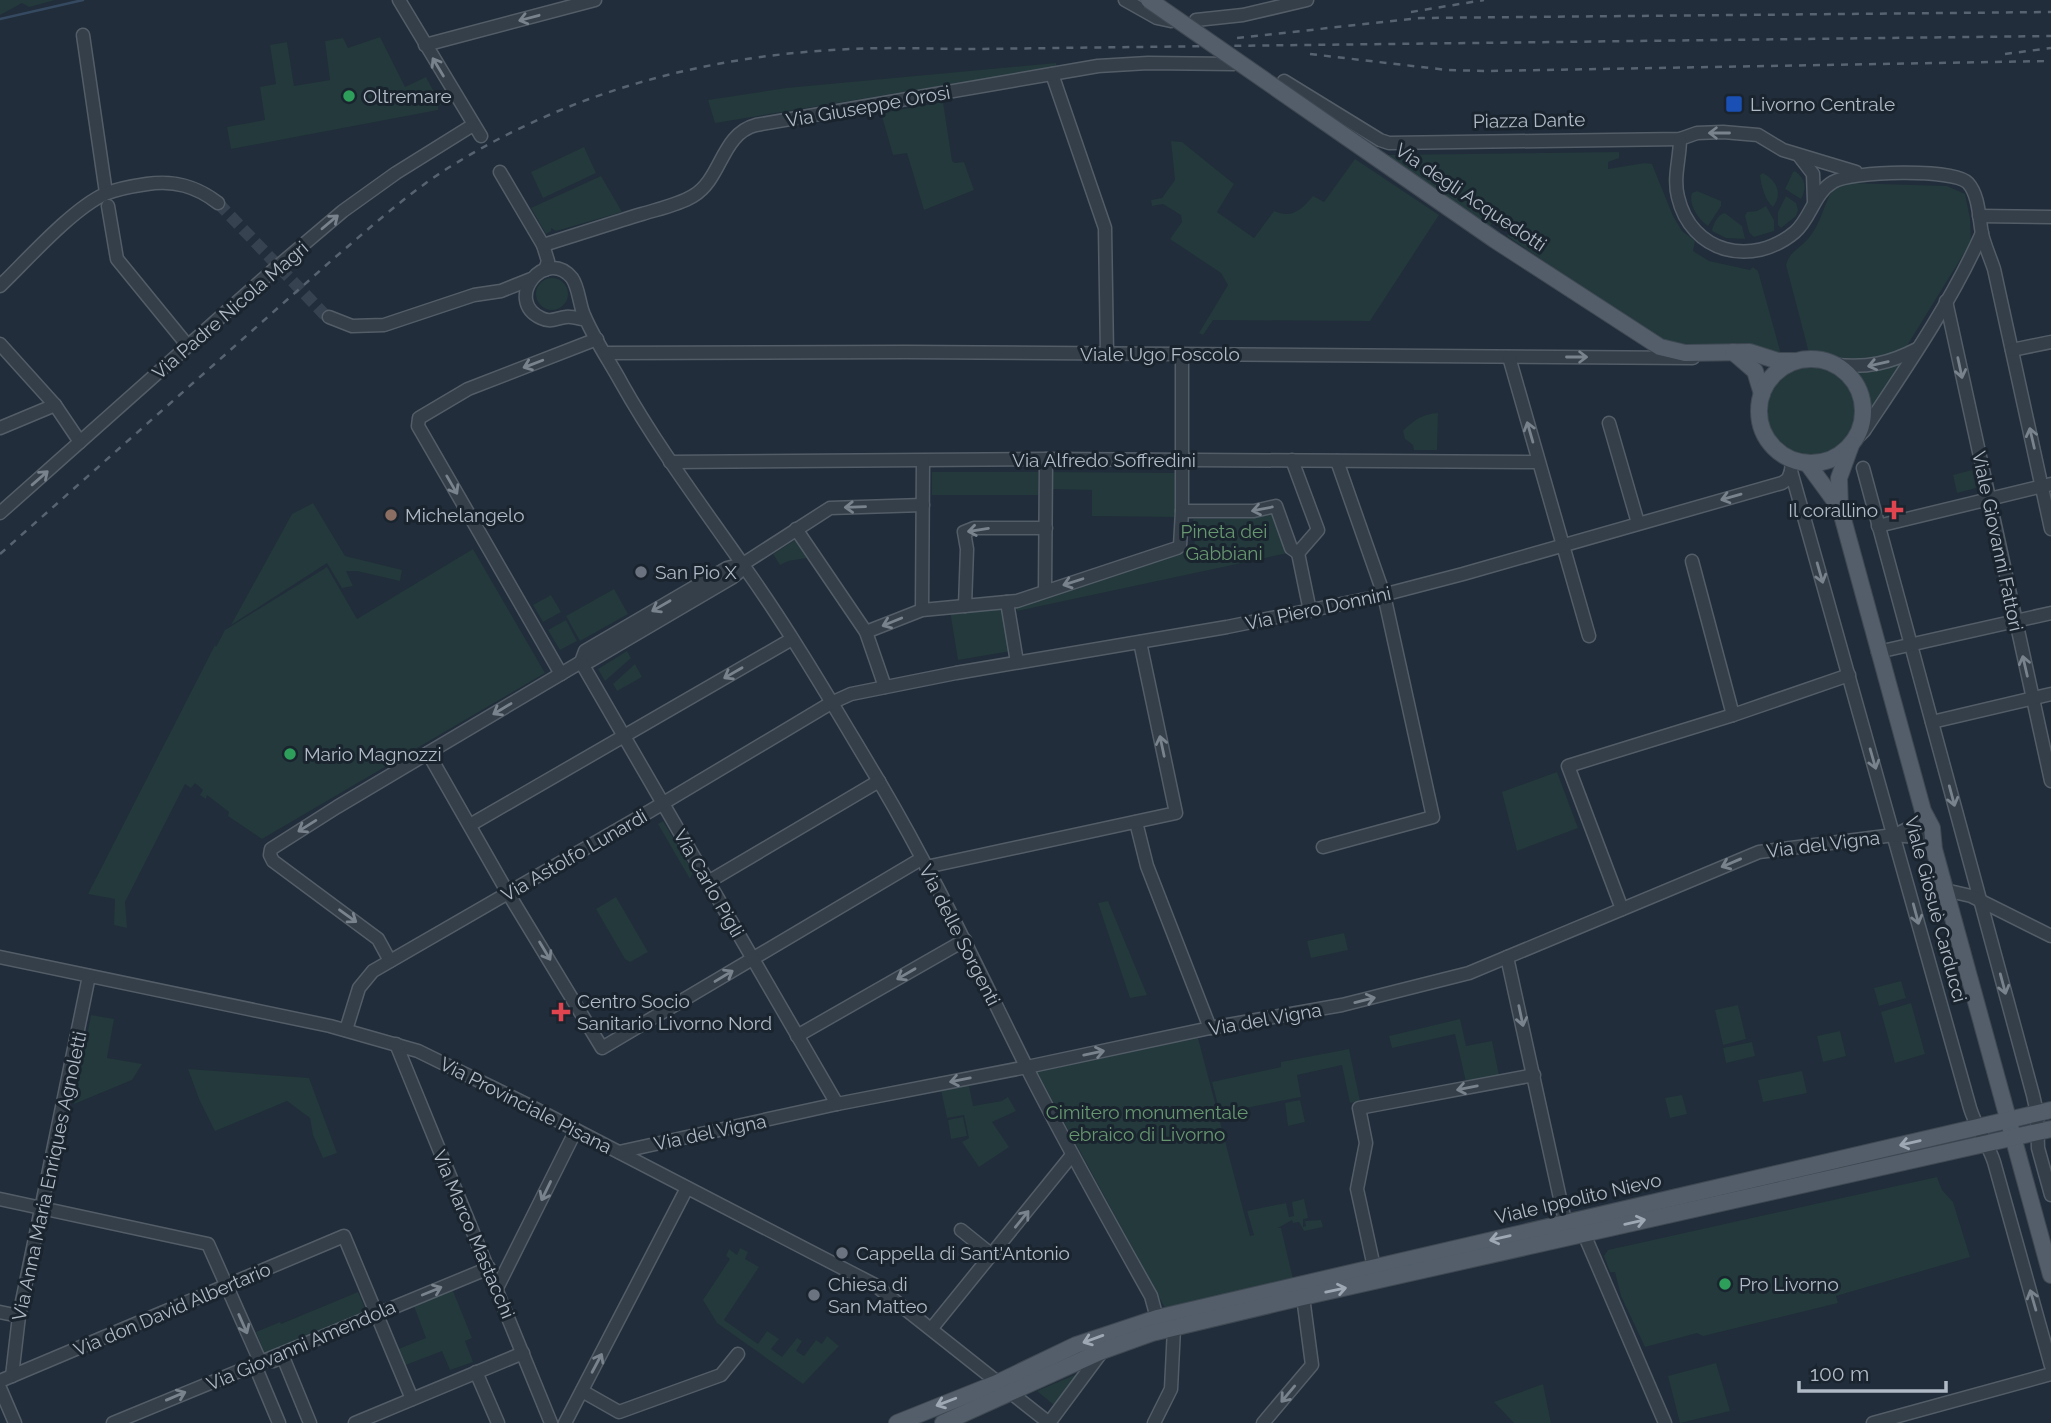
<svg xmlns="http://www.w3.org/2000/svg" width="2051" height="1423" font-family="Raleway,sans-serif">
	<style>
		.green { fill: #23393b }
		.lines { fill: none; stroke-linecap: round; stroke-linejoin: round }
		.stream { stroke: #354a61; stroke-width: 2.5 }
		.minor-tunnel { stroke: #36424f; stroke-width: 12; stroke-dasharray: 12 6; stroke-linecap: butt }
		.minor-casing { stroke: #535d68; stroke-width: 15 }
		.major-casing { stroke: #3e4853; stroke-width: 18 }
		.minor { stroke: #353f4a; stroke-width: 12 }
		.major { stroke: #535e6a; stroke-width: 16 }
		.rail { stroke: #576371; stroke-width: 2.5; stroke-dasharray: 7 7; stroke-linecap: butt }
		.major-bridge-casing { stroke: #3e4853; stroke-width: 18; stroke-linecap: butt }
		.major-bridge { stroke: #535e6a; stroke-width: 16 }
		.oneway { stroke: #79838e }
		.oneway2 { stroke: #9da8b4 }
		.leisure-dot { fill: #2e9e5b; stroke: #1a242f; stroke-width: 2.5 }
		.transit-dot { fill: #1a4fb4; stroke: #1a242f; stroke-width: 2.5 }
		.health-dot { fill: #e0444e; stroke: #1a242f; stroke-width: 2.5 }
		.education-dot { fill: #8d6e63; stroke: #1a242f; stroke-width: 2.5 }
		.worship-dot { fill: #6b7280; stroke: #1a242f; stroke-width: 2.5 }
		.labels { text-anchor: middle; stroke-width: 6; stroke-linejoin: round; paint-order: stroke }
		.poi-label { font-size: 19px; fill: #b0bac6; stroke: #1a242f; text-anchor: start }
		.street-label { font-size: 19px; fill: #b0bac6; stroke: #1a242f }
		.park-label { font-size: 19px; fill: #67976f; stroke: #1a242f }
	</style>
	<rect width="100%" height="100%" fill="#212d3a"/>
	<g class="green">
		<polygon points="0,0 55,0 29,7 22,3 0,15"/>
		<polygon points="380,37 405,87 426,77 441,105 438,106 438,110 231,149 227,127 265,120 260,87 276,84 270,45 287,42 294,86 330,80 325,41 343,38 348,48"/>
		<polygon points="1056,63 1056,67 715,123 708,100 786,88"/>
		<polygon points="943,102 952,161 955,163 964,162 974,190 924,210 907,153 893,155 881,113"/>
		<path d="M1171,141L1182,142L1234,184L1217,212L1254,238L1274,211C1292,219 1301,210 1313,196L1324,202L1355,159L1439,215L1370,321L1213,320L1203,335L1199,333L1228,285L1221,273L1170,239L1182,222L1181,215L1163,204L1152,206L1151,200L1162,198L1175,180Z"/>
		<polygon points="584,147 596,173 543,198 531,172"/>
		<polygon points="1619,152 1619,158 1608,162 1608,169 1645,163 1652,164 1673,216 1682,231 1695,241 1693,251 1709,261 1750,270 1753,267 1758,271 1781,354 1771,355 1740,344 1685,348 1657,338 1507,236 1515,223 1500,213 1490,226 1385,155"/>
		<path d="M1795,171C1806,179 1807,188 1801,199L1785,189L1793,172Z"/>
		<path d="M1763,173C1777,181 1783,194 1773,207C1765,201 1761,185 1760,175Z"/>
		<polygon points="601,176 622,212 556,231 551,228 551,231 546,234 531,208"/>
		<path d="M1847,183L1947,186L1965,194L1970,218L1971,242L1905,349C1889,358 1867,362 1849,361C1835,360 1823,353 1809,353L1786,265C1790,251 1799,249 1808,239C1821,224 1824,203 1834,187Z"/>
		<path d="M1697,191L1721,201V206L1708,226C1699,220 1688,205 1692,193Z"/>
		<polygon points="1786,196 1796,203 1798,210 1796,216 1781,228 1778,225 1778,212"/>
		<polygon points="1766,206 1774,220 1774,231 1754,237 1749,232 1745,216 1747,212 1757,211"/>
		<path d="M1725,213L1742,226L1745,239L1726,238L1712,231C1713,224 1718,214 1725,213Z"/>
		<circle cx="552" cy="294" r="16"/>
		<polygon points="1906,359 1870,416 1867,415 1864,391 1851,371"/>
		<circle cx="1811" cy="411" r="45"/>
		<path d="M1438,413L1437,450H1414L1413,445L1405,439L1403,431C1414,420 1422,414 1438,413Z"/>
		<polygon points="1972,470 1976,488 1957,493 1953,475"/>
		<rect x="932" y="472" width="106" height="23"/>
		<polygon points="1053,472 1175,473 1175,517 1092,516 1092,490 1053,489"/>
		<polygon points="313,503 345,556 402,570 400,581 357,571 346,571 353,586 342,588 327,563 231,625 292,514"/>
		<polygon points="1275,513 1288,553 1017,611 1016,605 1195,549 1193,519 1255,518"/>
		<polygon points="795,540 807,558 788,561 780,565 773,554"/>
		<polygon points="473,549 545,673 262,839 228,816 229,812 207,795 206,799 200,795 203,790 195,783 191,788 185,784 125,902 127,928 114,925 115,899 88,894 215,645 216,647 225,630 327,567 357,619"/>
		<polygon points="614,589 628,614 580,641 566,616"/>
		<polygon points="551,595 561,612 543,622 533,605"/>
		<polygon points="996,608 1003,610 1011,651 958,660 950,611"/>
		<polygon points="566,620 577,641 560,650 548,630"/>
		<polygon points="627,651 631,658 605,681 598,669"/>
		<polygon points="635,664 642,677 617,691 613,684"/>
		<polygon points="1557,772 1578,828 1517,851 1502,792"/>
		<polygon points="663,821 693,872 690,879 658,824"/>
		<polygon points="616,897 648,952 630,962 625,959 596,909"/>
		<polygon points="1108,901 1147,995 1130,998 1098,903"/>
		<polygon points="1344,933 1348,950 1311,958 1307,941"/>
		<polygon points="1901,981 1906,998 1879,1006 1874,988"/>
		<polygon points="1911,1003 1925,1054 1895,1063 1881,1012"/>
		<polygon points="1738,1005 1746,1039 1723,1045 1715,1010"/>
		<polygon points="91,1015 114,1019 107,1058 142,1064 132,1080 74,1104"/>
		<polygon points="1460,1019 1466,1046 1492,1041 1499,1075 1466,1082 1455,1034 1392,1048 1389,1036"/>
		<polygon points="1840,1031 1846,1056 1823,1062 1817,1036"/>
		<polygon points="1198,1038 1250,1236 1254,1235 1247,1211 1286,1203 1289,1217 1294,1216 1292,1202 1304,1199 1308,1218 1303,1219 1303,1227 1306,1226 1305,1221 1321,1220 1323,1227 1304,1231 1299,1222 1293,1223 1292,1220 1278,1228 1281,1228 1293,1279 1165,1308 1037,1072"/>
		<polygon points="1752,1042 1755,1056 1726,1063 1723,1048"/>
		<polygon points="1349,1049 1360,1101 1350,1103 1342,1065 1297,1075 1301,1097 1220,1113 1212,1082 1281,1067 1281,1062"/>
		<polygon points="188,1069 309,1078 337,1153 323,1158 313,1135 310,1118 287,1101 215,1131 199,1099"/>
		<polygon points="1802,1071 1807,1093 1763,1102 1758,1080"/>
		<polygon points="969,1086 973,1106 1002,1101 1008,1097 1016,1111 992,1122 1009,1147 979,1167 962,1142 969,1138 964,1115 947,1118 941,1090"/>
		<polygon points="1682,1095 1687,1114 1670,1118 1665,1098"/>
		<polygon points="1300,1100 1305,1122 1288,1126 1285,1103"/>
		<polygon points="963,1117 967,1136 951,1139 948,1120"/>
		<polygon points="1937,1177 1942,1190 1953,1202 1970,1257 1836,1296 1838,1303 1703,1336 1697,1333 1645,1347 1621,1296 1615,1272 1610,1272 1604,1256 1608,1250"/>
		<polygon points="740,1248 748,1252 745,1259 759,1267 724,1320 758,1344 767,1331 779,1339 771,1349 782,1357 797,1338 802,1341 796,1351 804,1356 816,1340 822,1344 827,1336 839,1346 803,1384 717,1323 703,1300 730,1259 726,1256 729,1249 737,1255"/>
		<polygon points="453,1291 472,1338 465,1341 473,1362 450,1370 442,1351 403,1366 396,1350 426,1338 414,1306"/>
		<polygon points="358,1292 366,1311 265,1354 256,1332 280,1322 281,1324"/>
		<polygon points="1716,1363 1730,1411 1680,1423 1668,1376"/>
		<polygon points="1077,1374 1054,1405 1037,1391"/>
		<polygon points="1543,1384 1551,1423 1514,1423 1494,1402"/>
	</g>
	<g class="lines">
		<polyline class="stream" points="0,19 83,0"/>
		<polyline class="minor-tunnel" points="218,203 324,314 329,317"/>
		<g class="minor-casing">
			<g id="minor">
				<polyline points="399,0 481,136"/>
				<polyline points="1125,0 1157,18 1171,21"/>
				<polyline points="1196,20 1243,15 1307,0"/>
				<polyline points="83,35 106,193"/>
				<polyline points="425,45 595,0"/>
				<polyline points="1052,74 1105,228 1107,354"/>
				<polyline points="1284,81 1380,140 1389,143 1680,139 1697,133 1723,132 1758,135 1783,150 1856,172"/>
				<path d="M1680,139C1680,159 1673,177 1678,197C1691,253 1752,268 1795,232C1811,218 1814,193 1833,182C1851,171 1954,168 1968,183C1979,195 1979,218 1982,234C1985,246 1990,257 1994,269L2051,529"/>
				<polyline points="1800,157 1813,174 1814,201"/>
				<polyline points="500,172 543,245 548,261 545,270"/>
				<polyline points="108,206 117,259 188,346"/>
				<polyline points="1979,216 2051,217"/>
				<path d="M543,245C576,235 609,224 642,214C658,209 678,205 693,196C722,179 721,134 756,125L1098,66L1148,63L1234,64"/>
				<path d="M0,286C27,260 72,209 105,194C119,188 133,186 147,184C174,180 196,186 218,203"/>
				<polyline points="1946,301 2051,781"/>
				<polyline points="329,317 352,326 384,325 474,295 501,291 531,279"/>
				<path d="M586,320C580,319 572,316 566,317C556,318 551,323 541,318C503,300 545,246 572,278C579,288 579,304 584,315C594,339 610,362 622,384C658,448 702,506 743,565C793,635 836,710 880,783C935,876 980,974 1028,1070C1067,1147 1109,1221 1151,1296L1157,1318"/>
				<polyline points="0,344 55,405 80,442"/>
				<polyline points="2012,350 2051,342"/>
				<polyline points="605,353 906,352 1693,358"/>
				<polyline points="1182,354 1182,511"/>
				<polyline points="1509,357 1589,636"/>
				<path d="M1837,365C1868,368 1890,363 1917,349"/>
				<polyline points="1609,423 1638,523"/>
				<polyline points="0,428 55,405"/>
				<path d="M1854,441L1864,431C1906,368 1951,303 1982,233"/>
				<polyline points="1292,460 1318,530 1298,553"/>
				<path d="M1792,460L1791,471L1970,1108C1976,1128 1988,1143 1994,1162L2051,1366"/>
				<polyline points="670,462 1046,459 1538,462"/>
				<polyline points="1863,468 2033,1095 2037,1113 2038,1148 2051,1195"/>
				<polyline points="0,513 271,272 343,211 396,173 473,125"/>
				<polyline points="1878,526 2051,484"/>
				<polyline points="796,529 866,632 885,687"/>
				<polyline points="1298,553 1310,611"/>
				<polyline points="1692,561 1733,715"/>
				<polyline points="743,564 739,572 733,577 590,661 581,662 585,651 727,568 743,564 830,508 923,505"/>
				<polyline points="1045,591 1046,459"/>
				<polyline points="1007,602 1017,662"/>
				<polyline points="965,606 967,549 964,532 974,528 1046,528"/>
				<polyline points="922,610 923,461"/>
				<polyline points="866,632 922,610 1017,601 1177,548 1180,546 1182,511 1254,511 1276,506 1291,548 1298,553"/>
				<polyline points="1878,652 2051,613"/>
				<polyline points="561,674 418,426 419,418 468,389 597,339"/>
				<polyline points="1932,722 2051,694"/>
				<polyline points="428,753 508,893 602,1048 921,859"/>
				<polyline points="1136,822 1147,866 1210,1028"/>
				<polyline points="470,825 792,639"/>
				<polyline points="1895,835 1923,821"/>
				<polyline points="1323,847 1433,817 1384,595 1337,461"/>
				<polyline points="926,867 1176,813 1140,642"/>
				<polyline points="708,882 879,781"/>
				<polyline points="1945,890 1971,896 2051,936"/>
				<polyline points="1622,909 1568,766 1733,715 1849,675"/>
				<polyline points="0,957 330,1026 418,1051 526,1104 875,1285 1049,1423"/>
				<polyline points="1507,957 1567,1230"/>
				<polyline points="390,961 378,939 273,861 270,855 271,849 337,807 581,662 837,1104"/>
				<polyline points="346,1030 359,988 373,971 650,811 831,703 851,694 956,673 1227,627 1371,598 1463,574 1782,483 1788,479 1791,471"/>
				<polyline points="797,1036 965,940"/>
				<polyline points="396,1044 551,1423"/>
				<polyline points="619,1152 837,1104 1027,1067 1210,1028 1342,1005 1469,973 1759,852 1894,835 1927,838"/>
				<polyline points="0,1199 208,1244 260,1361"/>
				<polyline points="961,1230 992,1255"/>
				<polyline points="1584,1234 1665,1423"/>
				<polyline points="1374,1267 1357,1189 1366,1143 1359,1108 1534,1075"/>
				<polyline points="497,1288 576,1130"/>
				<polyline points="0,1312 19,1316"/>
				<polyline points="932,1328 1072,1155"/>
				<polyline points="273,1361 283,1357 310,1423"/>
				<polyline points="254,1369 256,1368 279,1423"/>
				<polyline points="476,1372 498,1423"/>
				<polyline points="12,1376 19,1316 89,976"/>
				<polyline points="0,1381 344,1236 412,1399"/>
				<polyline points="0,1388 15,1423"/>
				<polyline points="582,1391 619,1412 721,1375 738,1354"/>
				<polyline points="113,1423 489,1268"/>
				<polyline points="355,1423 523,1353"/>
				<polyline points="565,1423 687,1188"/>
				<polyline points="1049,1423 1101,1353"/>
				<polyline points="1154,1423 1171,1389 1174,1328"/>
				<polyline points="1263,1423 1312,1365 1303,1297"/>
				<polyline points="1873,1423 2051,1374"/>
			</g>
		</g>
		<g class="major-casing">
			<g id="major">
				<polyline points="1384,163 1495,240 1660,347 1685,353 1750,352 1778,361 1794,361"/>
				<polyline points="1733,352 1755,371 1762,394"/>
				<circle cx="1811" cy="411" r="52"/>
				<polyline points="1851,445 1839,478 1840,508 1923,811 1932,828 1934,849 2051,1275"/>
				<polyline points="1807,463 1840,508"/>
				<polyline points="897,1423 997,1383 1076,1345 1157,1318 2051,1110"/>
				<polyline points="943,1423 1102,1351 1152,1333 1303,1297 2051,1129"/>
			</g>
		</g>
		<use href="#minor" class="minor"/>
		<use href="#major" class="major"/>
		<g class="rail">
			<polyline points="1411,12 1484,0"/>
			<polyline points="1237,38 1420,18 2051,12"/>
			<polyline points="1310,54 1447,70 1489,71 2051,61"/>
			<polyline points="2005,54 2051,48"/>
			<path d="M0,554L332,260C371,227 409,192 453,165C574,90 710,55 851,49C891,47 933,49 973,49L2051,36"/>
		</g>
		<g class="major-bridge-casing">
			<polyline id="major-bridge" points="1149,0 1384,163"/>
		</g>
		<use href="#major-bridge" class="major-bridge"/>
	</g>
	<defs><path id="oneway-shaft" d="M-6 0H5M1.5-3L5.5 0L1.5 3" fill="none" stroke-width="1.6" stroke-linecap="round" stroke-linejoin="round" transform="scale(1.75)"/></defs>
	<g class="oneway">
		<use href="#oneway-shaft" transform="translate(529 18) rotate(165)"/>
		<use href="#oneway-shaft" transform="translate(438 67) rotate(-121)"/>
		<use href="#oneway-shaft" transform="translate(1719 133) rotate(-180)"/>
		<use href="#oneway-shaft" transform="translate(330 222) rotate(-40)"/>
		<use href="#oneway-shaft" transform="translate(1577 357)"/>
		<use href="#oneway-shaft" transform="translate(533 364) rotate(159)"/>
		<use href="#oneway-shaft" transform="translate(1878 364) rotate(167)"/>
		<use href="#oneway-shaft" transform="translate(1960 368) rotate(78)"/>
		<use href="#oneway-shaft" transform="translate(1530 432) rotate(-106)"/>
		<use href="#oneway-shaft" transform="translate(2032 438) rotate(-103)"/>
		<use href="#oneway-shaft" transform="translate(40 478) rotate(-41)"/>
		<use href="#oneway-shaft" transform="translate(452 485) rotate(60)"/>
		<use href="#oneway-shaft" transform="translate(1731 497) rotate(164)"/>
		<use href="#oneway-shaft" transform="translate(855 507) rotate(178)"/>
		<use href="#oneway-shaft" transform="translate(1262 509) rotate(169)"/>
		<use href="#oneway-shaft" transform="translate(978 530) rotate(171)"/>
		<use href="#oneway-shaft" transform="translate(1820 573) rotate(74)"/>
		<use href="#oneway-shaft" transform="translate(1073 582) rotate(162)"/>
		<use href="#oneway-shaft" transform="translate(661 606) rotate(150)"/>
		<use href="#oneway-shaft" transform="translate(892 622) rotate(158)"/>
		<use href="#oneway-shaft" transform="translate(2025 666) rotate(-103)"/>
		<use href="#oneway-shaft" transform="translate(733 673) rotate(150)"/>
		<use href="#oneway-shaft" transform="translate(502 709) rotate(149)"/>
		<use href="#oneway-shaft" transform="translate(1162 746) rotate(-102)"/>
		<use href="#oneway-shaft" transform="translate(1873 759) rotate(74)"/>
		<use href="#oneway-shaft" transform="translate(1952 796) rotate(75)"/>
		<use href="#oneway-shaft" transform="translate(307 826) rotate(148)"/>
		<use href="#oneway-shaft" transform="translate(1731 863) rotate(157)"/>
		<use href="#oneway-shaft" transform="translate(1916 914) rotate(75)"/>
		<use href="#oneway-shaft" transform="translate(348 916) rotate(36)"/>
		<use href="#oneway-shaft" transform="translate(545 951) rotate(59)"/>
		<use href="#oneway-shaft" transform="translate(906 974) rotate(150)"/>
		<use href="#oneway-shaft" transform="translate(724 976) rotate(-31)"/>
		<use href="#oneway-shaft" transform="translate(2003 984) rotate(75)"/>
		<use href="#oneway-shaft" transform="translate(1365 1000) rotate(-14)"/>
		<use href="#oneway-shaft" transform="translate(1521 1016) rotate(78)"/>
		<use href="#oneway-shaft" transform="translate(1094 1053) rotate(-12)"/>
		<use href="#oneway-shaft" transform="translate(960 1080) rotate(169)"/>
		<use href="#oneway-shaft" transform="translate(1467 1088) rotate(169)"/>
		<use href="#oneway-shaft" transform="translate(546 1191) rotate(116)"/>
		<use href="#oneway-shaft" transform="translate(1022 1219) rotate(-51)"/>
		<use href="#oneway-shaft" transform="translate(432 1291) rotate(-22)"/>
		<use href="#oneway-shaft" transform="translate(2033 1300) rotate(-106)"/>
		<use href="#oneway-shaft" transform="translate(243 1324) rotate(66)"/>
		<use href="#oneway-shaft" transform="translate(597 1363) rotate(-62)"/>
		<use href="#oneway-shaft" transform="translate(1288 1394) rotate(130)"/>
		<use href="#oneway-shaft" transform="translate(176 1396) rotate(-23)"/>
	</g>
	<g class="oneway2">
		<use href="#oneway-shaft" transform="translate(1910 1143) rotate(167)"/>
		<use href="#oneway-shaft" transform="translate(1635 1222) rotate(-13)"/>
		<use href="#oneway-shaft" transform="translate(1500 1238) rotate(167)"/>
		<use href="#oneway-shaft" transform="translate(1336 1290) rotate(-12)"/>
		<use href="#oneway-shaft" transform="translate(1093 1339) rotate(160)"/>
		<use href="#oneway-shaft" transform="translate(946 1402) rotate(159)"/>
	</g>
	<g class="leisure-dot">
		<circle cx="349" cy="96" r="7"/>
		<circle cx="290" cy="754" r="7"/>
		<circle cx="1725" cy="1284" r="7"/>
	</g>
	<rect class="transit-dot" x="1725" y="95" width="18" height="18" rx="3.5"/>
	<g class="health-dot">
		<path d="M1890.5 499.5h7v7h7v7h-7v7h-7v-7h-7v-7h7z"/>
		<path d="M557.5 1001.5h7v7h7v7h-7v7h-7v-7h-7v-7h7z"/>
	</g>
	<circle class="education-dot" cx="391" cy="515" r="7"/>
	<g class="worship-dot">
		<circle cx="641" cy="572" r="7"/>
		<circle cx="842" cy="1253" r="7"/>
		<circle cx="814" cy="1295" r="7"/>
	</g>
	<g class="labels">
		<g class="poi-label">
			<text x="363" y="103">Oltremare</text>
			<text x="1750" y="111">Livorno Centrale</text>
			<text x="1878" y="517" text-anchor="end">Il corallino</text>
			<text x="405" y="522">Michelangelo</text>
			<text x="655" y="579">San Pio X</text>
			<text x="304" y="761">Mario Magnozzi</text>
			<text x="577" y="1008">Centro Socio<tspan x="577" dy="22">Sanitario Livorno Nord</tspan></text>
			<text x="856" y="1260">Cappella di Sant'Antonio</text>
			<text x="828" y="1291">Chiesa di<tspan x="828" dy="22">San Matteo</tspan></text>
			<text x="1739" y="1291">Pro Livorno</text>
		</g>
		<g class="street-label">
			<text transform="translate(868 106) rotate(-10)" y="7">Via Giuseppe Orosi</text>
			<text transform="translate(1529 120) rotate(-1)" y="7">Piazza Dante</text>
			<text transform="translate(1471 197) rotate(34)" y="7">Via degli Acquedotti</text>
			<text transform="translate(230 310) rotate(-41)" y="7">Via Padre Nicola Magri</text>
			<text x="1160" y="361">Viale Ugo Foscolo</text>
			<text x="1104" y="467">Via Alfredo Soffredini</text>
			<text transform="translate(1998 541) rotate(78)" y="7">Viale Giovanni Fattori</text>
			<text transform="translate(1318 608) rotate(-12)" y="7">Via Piero Donnini</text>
			<text transform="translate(1823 844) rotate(-7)" y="7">Via del Vigna</text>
			<text transform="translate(574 855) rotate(-30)" y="7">Via Astolfo Lunardi</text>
			<text transform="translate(709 883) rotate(60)" y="7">Via Carlo Pigli</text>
			<text transform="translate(1936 909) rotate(75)" y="7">Viale Giosuè Carducci</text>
			<text transform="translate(960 935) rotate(63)" y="7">Via delle Sorgenti</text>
			<text transform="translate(1265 1019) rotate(-10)" y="7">Via del Vigna</text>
			<text transform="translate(526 1105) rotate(27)" y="7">Via Provinciale Pisana</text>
			<text transform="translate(710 1132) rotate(-12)" y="7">Via del Vigna</text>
			<text transform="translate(49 1176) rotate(-78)" y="7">Via Anna Maria Enriques Agnoletti</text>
			<text transform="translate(1578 1198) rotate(-13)" y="7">Viale Ippolito Nievo</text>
			<text transform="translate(474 1234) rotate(67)" y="7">Via Marco Mastacchi</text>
			<text transform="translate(172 1309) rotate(-23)" y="7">Via don David Albertario</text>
			<text transform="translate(301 1345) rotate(-23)" y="7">Via Giovanni Amendola</text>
		</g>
		<g class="park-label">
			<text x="1224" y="538">Pineta dei<tspan x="1224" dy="22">Gabbiani</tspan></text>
			<text x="1147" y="1119">Cimitero monumentale<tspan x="1147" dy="22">ebraico di Livorno</tspan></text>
		</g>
	</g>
	<path d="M1799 1381v10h147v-10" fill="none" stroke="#b0bac6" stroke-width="3.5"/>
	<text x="1810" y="1381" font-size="21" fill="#b0bac6" stroke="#1a242f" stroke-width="5" paint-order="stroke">100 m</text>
</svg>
